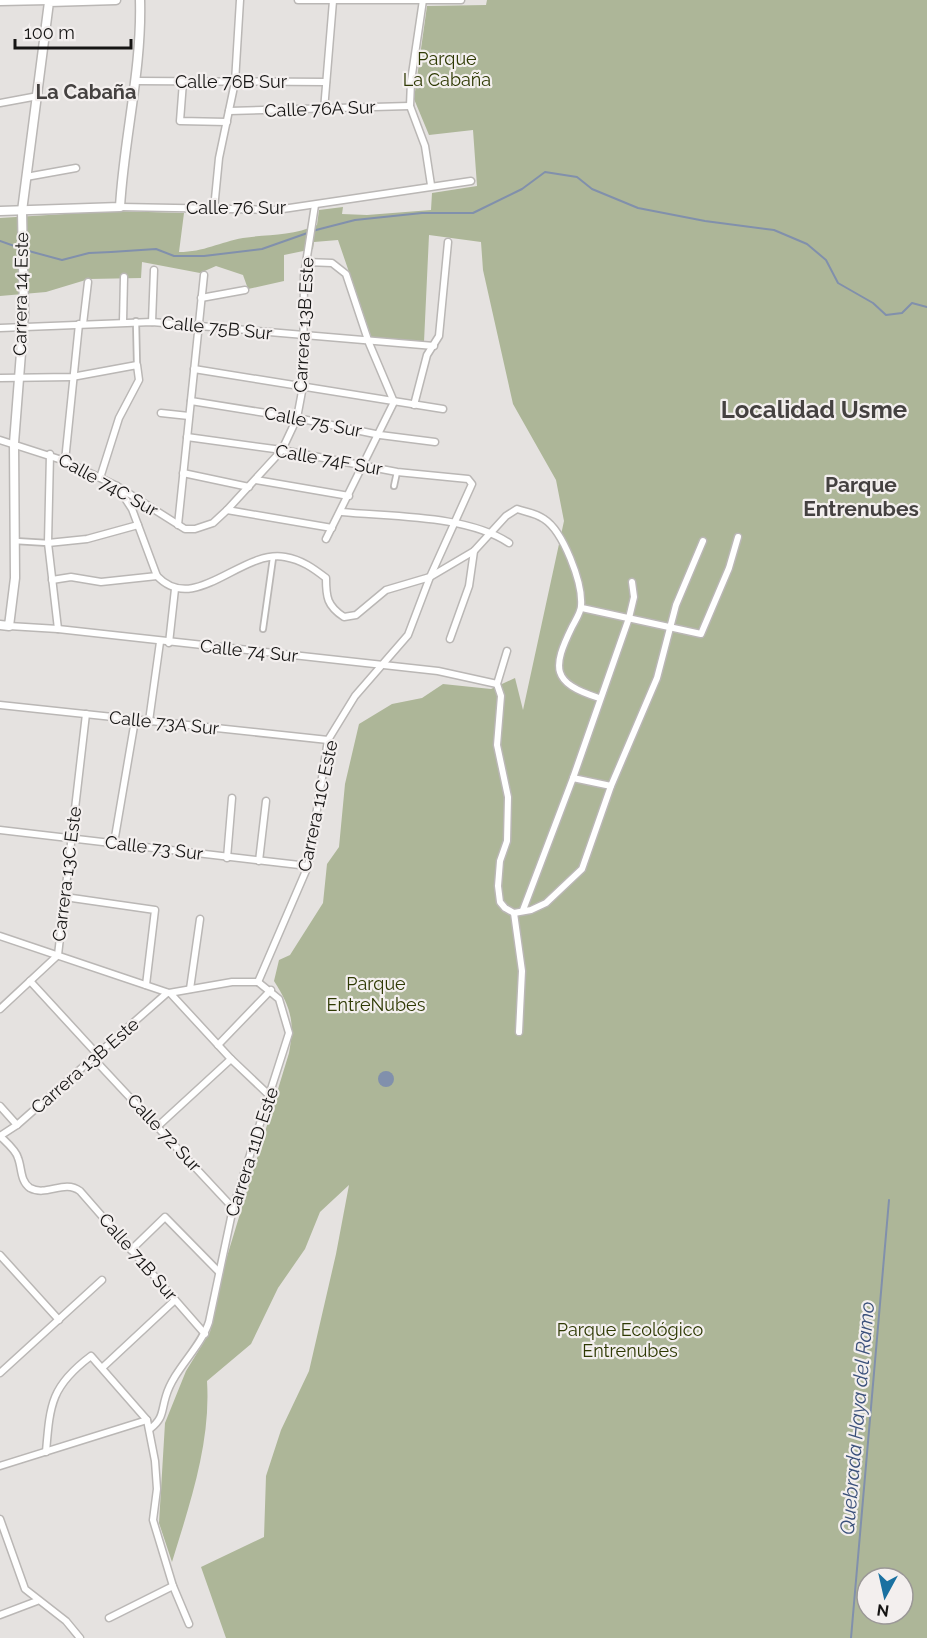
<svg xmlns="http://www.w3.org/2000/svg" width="927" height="1638" font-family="Raleway,sans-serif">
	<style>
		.green { fill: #adb698; fill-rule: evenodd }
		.water { fill: #8190ac }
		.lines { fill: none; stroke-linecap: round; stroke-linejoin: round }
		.stream { stroke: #8190ac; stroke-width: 2 }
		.pedestrian-casing { stroke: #bab7b5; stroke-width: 8 }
		.minor-casing { stroke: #bab7b5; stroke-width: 9 }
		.tertiary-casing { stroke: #bab7b5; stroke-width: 11 }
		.pedestrian { stroke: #fff; stroke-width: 4.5 }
		.minor { stroke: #fff; stroke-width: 6 }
		.tertiary { stroke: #fff; stroke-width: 8 }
		.labels { text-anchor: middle; stroke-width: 4.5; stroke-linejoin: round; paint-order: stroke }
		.park-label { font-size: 18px; fill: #2e3903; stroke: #f3efee }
		.street-label { font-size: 18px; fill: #161514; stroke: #f3efee }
		.neighbourhood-label { font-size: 20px; font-weight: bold; fill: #444140; stroke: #f3efee }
		.water-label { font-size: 20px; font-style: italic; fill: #3b517b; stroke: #f3efee }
		.quarter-label { font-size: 21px; font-weight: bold; fill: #444140; stroke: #f3efee }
		.district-label { font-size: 24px; font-weight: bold; fill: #444140; stroke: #f3efee }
	</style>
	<rect width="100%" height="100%" fill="#e5e2e0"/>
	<path class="green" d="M487,0H927V1638H226L201,1567L264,1537L266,1476L281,1430L309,1371L336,1254L349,1185L320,1212L305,1249L278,1288L251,1344L207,1381C211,1443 190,1503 172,1562L159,1523L165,1423L186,1371L210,1332L222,1273L289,1053C295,1021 291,1008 274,981L279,960L290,955L323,903L327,864L339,847L345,784L359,724L392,704L422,698L443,684L491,689L515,678L523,710L564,521L556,480L513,404L483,270L481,242L429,235L424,342L372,339L338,240L314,242L313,249L284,255V281L248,289L243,275L216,266L200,273L142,262L141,278L89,279L46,292L0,296V218L113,211L184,213L179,252C204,252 220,242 243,238C269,234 293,236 317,225L319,210L343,207L342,214L367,215L431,210L432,193L477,186L473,130L429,135L414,99L427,6L486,5ZM867,1578H903V1614H867Z"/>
	<circle class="water" cx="386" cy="1079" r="8"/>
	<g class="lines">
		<g class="stream">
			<polyline points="0,241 20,248"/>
			<polyline points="25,250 62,260 89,253 111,252 156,249 174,256 204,256 262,249 316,230 355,220 422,213 473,213 522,189 545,172 577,177 592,189 638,208 705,221 774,230 807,244 826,260 838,283 873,303 886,315 902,313 912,303 927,307"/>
			<polyline points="851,1638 889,1200"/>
		</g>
		<g class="pedestrian-casing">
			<g id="pedestrian">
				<polyline points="136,321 137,365"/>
				<polyline points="394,486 397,472"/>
				<polyline points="15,541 48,543"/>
				<polyline points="263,629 273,558"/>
			</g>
		</g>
		<g class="minor-casing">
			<g id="minor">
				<polyline points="298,0 461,0"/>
				<polyline points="423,0 411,81 410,106 425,146 431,185"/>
				<polyline points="0,2 49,1"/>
				<polyline points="136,81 326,82"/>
				<polyline points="183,82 180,121 227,122"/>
				<polyline points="0,103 38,96"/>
				<polyline points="324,110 333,1"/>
				<polyline points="229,111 410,106"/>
				<polyline points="26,177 76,168"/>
				<polyline points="120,207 276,210 471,181"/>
				<polyline points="214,209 219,158 235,82 240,0"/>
				<polyline points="306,262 332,263 346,274 369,343 394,402 326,539"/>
				<polyline points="201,298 245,290"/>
				<polyline points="123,322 124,277"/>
				<polyline points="152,322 154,270"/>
				<polyline points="83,324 88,282"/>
				<polyline points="0,328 152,322 434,346"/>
				<polyline points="194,369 443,409"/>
				<polyline points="0,378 72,377 137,365 139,380 119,418 100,478"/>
				<polyline points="191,401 297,418 380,435 435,442"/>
				<polyline points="414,405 427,355 439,336 448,242"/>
				<polyline points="161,413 189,416"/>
				<polyline points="187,437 282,450 397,472 468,479 472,484 430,577 408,635 355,696 328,740 308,866 258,982"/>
				<polyline points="0,440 65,461 117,486 185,529 195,529 213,523 227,510 282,450 297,418 303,386 304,276 315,205"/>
				<polyline points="50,454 48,543 58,629"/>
				<polyline points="65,461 79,324"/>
				<polyline points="183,473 249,487"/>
				<polyline points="256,480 349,496"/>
				<path d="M117,486L132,509L157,576C195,616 241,549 285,557C302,560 313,568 326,578C326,597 327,606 344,617L356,615L386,590L430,577L474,551L506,516L517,509C526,512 536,513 544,519C563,531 583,583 581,606C581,612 575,621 572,627C552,668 551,683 599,698"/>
				<polyline points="227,510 332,528"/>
				<path d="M342,512C393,517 467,515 509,543"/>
				<polyline points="178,525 204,275"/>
				<polyline points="48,543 87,539 138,525"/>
				<polyline points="52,580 71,577 101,582 157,576"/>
				<polyline points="582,608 701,634 729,568 738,537"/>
				<polyline points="9,626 58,629 438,671 497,684"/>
				<polyline points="450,639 469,586 474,551"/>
				<polyline points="169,643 175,589"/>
				<polyline points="507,651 497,684 501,696 497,745 508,797 507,841 500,861 498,886 500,902 505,908 514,913"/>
				<polyline points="0,705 328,740"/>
				<polyline points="149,721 160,642"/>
				<polyline points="573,778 611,786"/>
				<polyline points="0,830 308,866"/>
				<polyline points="114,843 135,720"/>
				<polyline points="227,858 232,798"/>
				<polyline points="259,861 266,801"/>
				<polyline points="65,897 155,910 146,985"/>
				<polyline points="523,910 573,778 629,618 634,597 632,582"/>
				<polyline points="514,913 531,910 546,903 582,869 611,786 657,678 676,605 703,541"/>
				<polyline points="514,913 522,971 519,1032"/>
				<polyline points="0,936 169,993 232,982 258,982"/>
				<polyline points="30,981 98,1055"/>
				<polyline points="190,989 200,919"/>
				<polyline points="171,994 231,1059 270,1096"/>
				<polyline points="0,1009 58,955 86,714"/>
				<polyline points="218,1045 271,990"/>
				<polyline points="94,1059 233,1208"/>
				<polyline points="0,1106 17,1125"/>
				<polyline points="158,1126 231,1059"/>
				<path d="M0,1136C6,1142 16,1150 18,1158C22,1168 20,1181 30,1188C47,1197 64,1179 80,1191L205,1334"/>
				<polyline points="0,1136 17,1125 167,993"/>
				<polyline points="131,1250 165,1217 219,1272"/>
				<polyline points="0,1255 59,1320"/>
				<polyline points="102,1368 175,1300"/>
				<polyline points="0,1373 102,1280"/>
				<path d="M150,1429C164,1418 161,1412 166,1396C174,1369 200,1349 209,1322L233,1208L289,1033L279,999L258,982"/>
				<path d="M46,1452C50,1404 51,1386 91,1356L147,1420L155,1461L157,1489L153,1520L173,1586L189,1624"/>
				<polyline points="0,1466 147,1420"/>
				<polyline points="0,1519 25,1589 66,1621 80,1638"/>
				<polyline points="0,1615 37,1601"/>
				<polyline points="109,1618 173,1586"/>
			</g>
		</g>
		<g class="tertiary-casing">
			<g id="tertiary">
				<path d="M0,211L120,207C124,137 142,70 140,0"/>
				<polyline points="0,625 9,626 15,578 14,443 24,314 22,211 49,2 116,0"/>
			</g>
		</g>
		<use href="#pedestrian" class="pedestrian"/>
		<use href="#minor" class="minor"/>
		<use href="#tertiary" class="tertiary"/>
	</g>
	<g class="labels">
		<g class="park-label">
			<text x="447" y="65">Parque<tspan x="447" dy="21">La Cabaña</tspan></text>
			<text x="376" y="990">Parque<tspan x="376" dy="21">EntreNubes</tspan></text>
			<text x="630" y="1336">Parque Ecológico<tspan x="630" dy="21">Entrenubes</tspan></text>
		</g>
		<g class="street-label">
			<text x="231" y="88">Calle 76B Sur</text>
			<text transform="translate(320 109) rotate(-2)" y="6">Calle 76A Sur</text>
			<text x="236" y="214">Calle 76 Sur</text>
			<text transform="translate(21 294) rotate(-89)" y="6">Carrera 14 Este</text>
			<text transform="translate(304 325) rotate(-87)" y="6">Carrera 13B Este</text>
			<text transform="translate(217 328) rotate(6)" y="6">Calle 75B Sur</text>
			<text transform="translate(313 422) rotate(11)" y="6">Calle 75 Sur</text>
			<text transform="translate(329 460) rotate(10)" y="6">Calle 74F Sur</text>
			<text transform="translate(108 485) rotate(29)" y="6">Calle 74C Sur</text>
			<text transform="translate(249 651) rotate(6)" y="6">Calle 74 Sur</text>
			<text transform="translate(164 723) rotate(6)" y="6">Calle 73A Sur</text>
			<text transform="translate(318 806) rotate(-78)" y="6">Carrera 11C Este</text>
			<text transform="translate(154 848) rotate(7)" y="6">Calle 73 Sur</text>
			<text transform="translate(67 874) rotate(-83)" y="6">Carrera 13C Este</text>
			<text transform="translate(85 1066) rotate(-41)" y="6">Carrera 13B Este</text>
			<text transform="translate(164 1133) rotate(47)" y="6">Calle 72 Sur</text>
			<text transform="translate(252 1152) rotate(-72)" y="6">Carrera 11D Este</text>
			<text transform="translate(138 1257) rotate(49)" y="6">Calle 71B Sur</text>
		</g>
		<g class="neighbourhood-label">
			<text x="86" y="99">La Cabaña</text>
		</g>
		<g class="water-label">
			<text transform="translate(857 1418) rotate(-85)" y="7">Quebrada Haya del Ramo</text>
		</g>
		<g class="quarter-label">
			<text x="861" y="492">Parque<tspan x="861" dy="24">Entrenubes</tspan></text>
		</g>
		<g class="district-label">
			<text x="814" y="418">Localidad Usme</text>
		</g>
	</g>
	<g transform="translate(885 1596) rotate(188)"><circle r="28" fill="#f3efee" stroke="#9b9897" stroke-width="1.5"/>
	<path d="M0-4.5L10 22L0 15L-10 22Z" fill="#1a71a1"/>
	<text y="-9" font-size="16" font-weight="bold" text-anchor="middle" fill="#161514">N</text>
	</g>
	<path d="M15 39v9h116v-9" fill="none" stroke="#161514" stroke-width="3"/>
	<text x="24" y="39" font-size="18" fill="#161514" stroke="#f3efee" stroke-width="4.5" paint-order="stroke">100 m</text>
</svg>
